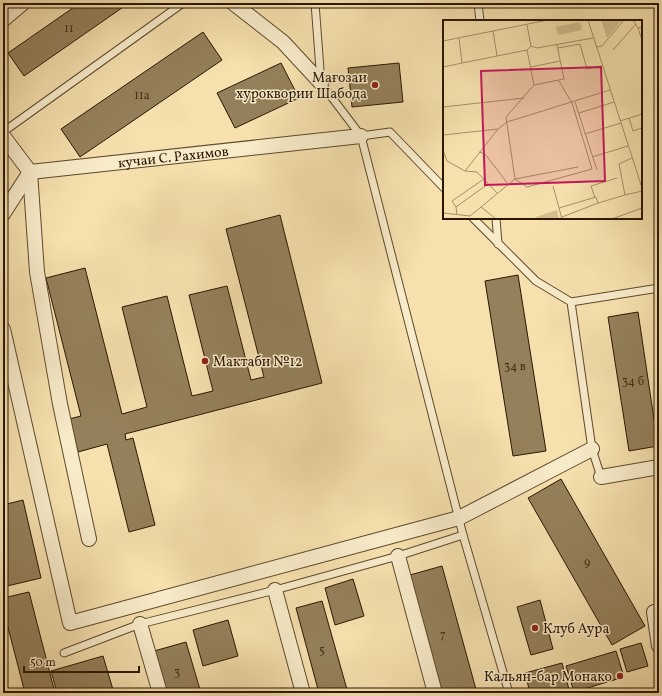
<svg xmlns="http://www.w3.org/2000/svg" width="662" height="696" font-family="Vollkorn,serif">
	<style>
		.building { fill: #94805a; stroke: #2b1700 }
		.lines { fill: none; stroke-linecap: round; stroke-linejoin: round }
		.lane-casing { stroke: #5e492c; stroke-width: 9 }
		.street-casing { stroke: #5e492c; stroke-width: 16 }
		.lane { stroke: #f8ebca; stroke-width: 7 }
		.street { stroke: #f8ebca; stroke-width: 14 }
		.poi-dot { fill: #8f2418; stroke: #f8ebca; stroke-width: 1.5 }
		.labels { text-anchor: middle; stroke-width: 3; stroke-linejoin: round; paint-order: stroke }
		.number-label { font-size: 12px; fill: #453116 }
		.poi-label { font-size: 14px; fill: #2b1700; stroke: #f8ebca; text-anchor: end }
		.street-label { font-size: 14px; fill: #2b1700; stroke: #f8ebca }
		.inset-road { fill: none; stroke: #a49068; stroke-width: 1 }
		.view { fill: #c2185b; fill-opacity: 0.15; stroke: #c2185b; stroke-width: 2 }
		.inset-edge { fill: none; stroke: #2b1700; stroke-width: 2 }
	</style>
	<rect width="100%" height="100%" fill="#f5e0ae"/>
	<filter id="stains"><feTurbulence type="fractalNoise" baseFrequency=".005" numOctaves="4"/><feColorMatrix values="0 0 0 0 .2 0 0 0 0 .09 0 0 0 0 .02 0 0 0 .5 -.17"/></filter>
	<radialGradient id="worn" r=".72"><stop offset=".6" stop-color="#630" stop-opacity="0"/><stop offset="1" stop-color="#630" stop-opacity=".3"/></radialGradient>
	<g class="building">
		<polygon points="80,3 129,3 24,76 8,53"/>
		<polygon points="203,32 222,60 80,157 61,129"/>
		<polygon points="281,63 299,98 235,128 217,93"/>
		<polygon points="399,63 403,102 352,107 348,68"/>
		<polygon points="280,215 322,383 125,434 126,440 133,438 155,525 129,532 107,444 78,452 69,419 81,416 46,278 85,268 122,414 147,407 122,307 167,296 192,396 213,391 189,295 227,286 251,380 264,377 226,229"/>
		<polygon points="518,275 546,451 513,456 485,281"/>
		<polygon points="638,312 658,446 629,451 608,317"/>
		<polygon points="561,479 645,626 612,645 528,498"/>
		<polygon points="23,500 41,578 3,587 3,505"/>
		<polygon points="442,566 477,693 442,693 410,575"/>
		<polygon points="353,579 364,616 335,625 325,588"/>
		<polygon points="29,592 55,693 25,693 3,608 3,598"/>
		<polygon points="540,600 553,649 531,655 517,607"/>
		<polygon points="322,601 348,693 319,693 296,608"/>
		<polygon points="228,620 238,656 203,666 193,630"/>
		<polygon points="186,642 201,693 166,693 154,651"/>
		<polygon points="641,643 648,666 627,672 620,649"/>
		<polygon points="616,651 624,677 574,692 566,666"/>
		<polygon points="103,656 114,693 57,693 51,671"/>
		<polygon points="562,663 570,693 530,693 525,673"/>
	</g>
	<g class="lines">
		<g class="lane-casing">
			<g id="lane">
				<polyline points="315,3 321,83 361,136 463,535 509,693"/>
				<polyline points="478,3 480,21"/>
				<polyline points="3,132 183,3"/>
				<polyline points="361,136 390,132 444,188"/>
				<polyline points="473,218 536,281 571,302 592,449 601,477"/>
				<polyline points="496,218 498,244"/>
				<polyline points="571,302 659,288"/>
				<polyline points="64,653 140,624 275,590 398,556 463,535"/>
			</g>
		</g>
		<g class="street-casing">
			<g id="street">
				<polyline points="233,3 283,42 321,83"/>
				<polyline points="3,20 23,3"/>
				<path id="s1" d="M3,136L30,172L361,136"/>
				<polyline points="30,172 37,272 60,404 89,539"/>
				<polyline points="3,214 30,172"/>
				<polyline points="3,329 70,623 459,518 592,449"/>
				<polyline points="601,477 659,467"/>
				<polyline points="398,556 435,693"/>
				<polyline points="275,590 303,693"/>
				<polyline points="659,611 654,612 659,646"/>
				<polyline points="140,624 160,693"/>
			</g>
		</g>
		<use href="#lane" class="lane"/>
		<use href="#street" class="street"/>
	</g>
	<g class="poi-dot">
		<circle cx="375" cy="85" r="4"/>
		<circle cx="205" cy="361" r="4"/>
		<circle cx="535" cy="628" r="4"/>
		<circle cx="620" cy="676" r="4"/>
	</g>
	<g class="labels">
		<g class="number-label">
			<text x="69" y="32">11</text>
			<text x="142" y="99">11a</text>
			<text x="515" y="370">34 в</text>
			<text x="633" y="385">34 б</text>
			<text x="587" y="566">9</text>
			<text x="443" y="638">7</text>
			<text x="322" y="654">5</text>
			<text x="177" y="676">3</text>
		</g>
		<g class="poi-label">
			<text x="367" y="82">Мағозаи<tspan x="367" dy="16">хуроквории Шабода</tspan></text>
			<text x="213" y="366" text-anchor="start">Мактаби №12</text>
			<text x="543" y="633" text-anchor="start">Клуб Аура</text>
			<text x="612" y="681">Кальян-бар Монако</text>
		</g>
		<g class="street-label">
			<text dy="5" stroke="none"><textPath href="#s1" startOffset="189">кучаи С. Рахимов</textPath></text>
		</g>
	</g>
	<g transform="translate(443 20)">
		<rect width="199" height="199" fill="#f5e0ae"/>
		<path d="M158,0H179L164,18ZM137,2L139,10L115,15L113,7ZM114,190L116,199H93V197Z" fill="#d3be90"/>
		<path class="inset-road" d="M145,0L199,168M190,0L195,8L199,7M84,5L88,26L84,30L91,65M195,8L199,20M0,21L105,0M88,26L94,28L150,18M153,27L159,26L181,0M115,28L137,24L144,49L159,46M170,30L193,4M54,36L84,30M19,43L54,36L50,11M0,47L19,43L16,18M88,47L117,41M132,82L154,150M0,87L81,78M136,93L171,82M186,98L190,111L199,108M177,101L199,94M142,114L178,103M0,115L55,109L64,102L167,70M0,130L4,141L22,151L34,152L54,173M36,132L42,134L65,164M149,137L185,126M22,151L55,109M72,159L84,167L149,149L129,83L116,61M72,159L135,147M110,166L119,199M182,175L199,171M152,178L148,166L174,158M155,183L182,175L176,144L189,138M13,187L9,181L41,159M38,187L53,199M116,188L153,177L155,183L119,197M0,193L27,196L72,159L63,97L91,65L121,59L114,25M14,195L13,187L45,164M169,199L199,188"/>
		<path class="view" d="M158,47L162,161L42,165L38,51Z"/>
		<rect width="199" height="199" class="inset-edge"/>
	</g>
	<rect width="662" height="696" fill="none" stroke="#f5e0ae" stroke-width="16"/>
	<rect x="4" y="4" width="654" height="688" fill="none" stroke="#2b1700" stroke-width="2"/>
	<rect x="8" y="8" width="646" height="680" fill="none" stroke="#2b1700"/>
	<path d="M24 666v6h115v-6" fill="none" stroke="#2b1700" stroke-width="2"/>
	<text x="30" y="666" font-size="12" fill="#2b1700" stroke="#f8ebca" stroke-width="3" paint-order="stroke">50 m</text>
	<rect width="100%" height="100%" filter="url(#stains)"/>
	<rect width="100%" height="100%" fill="url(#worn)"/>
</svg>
